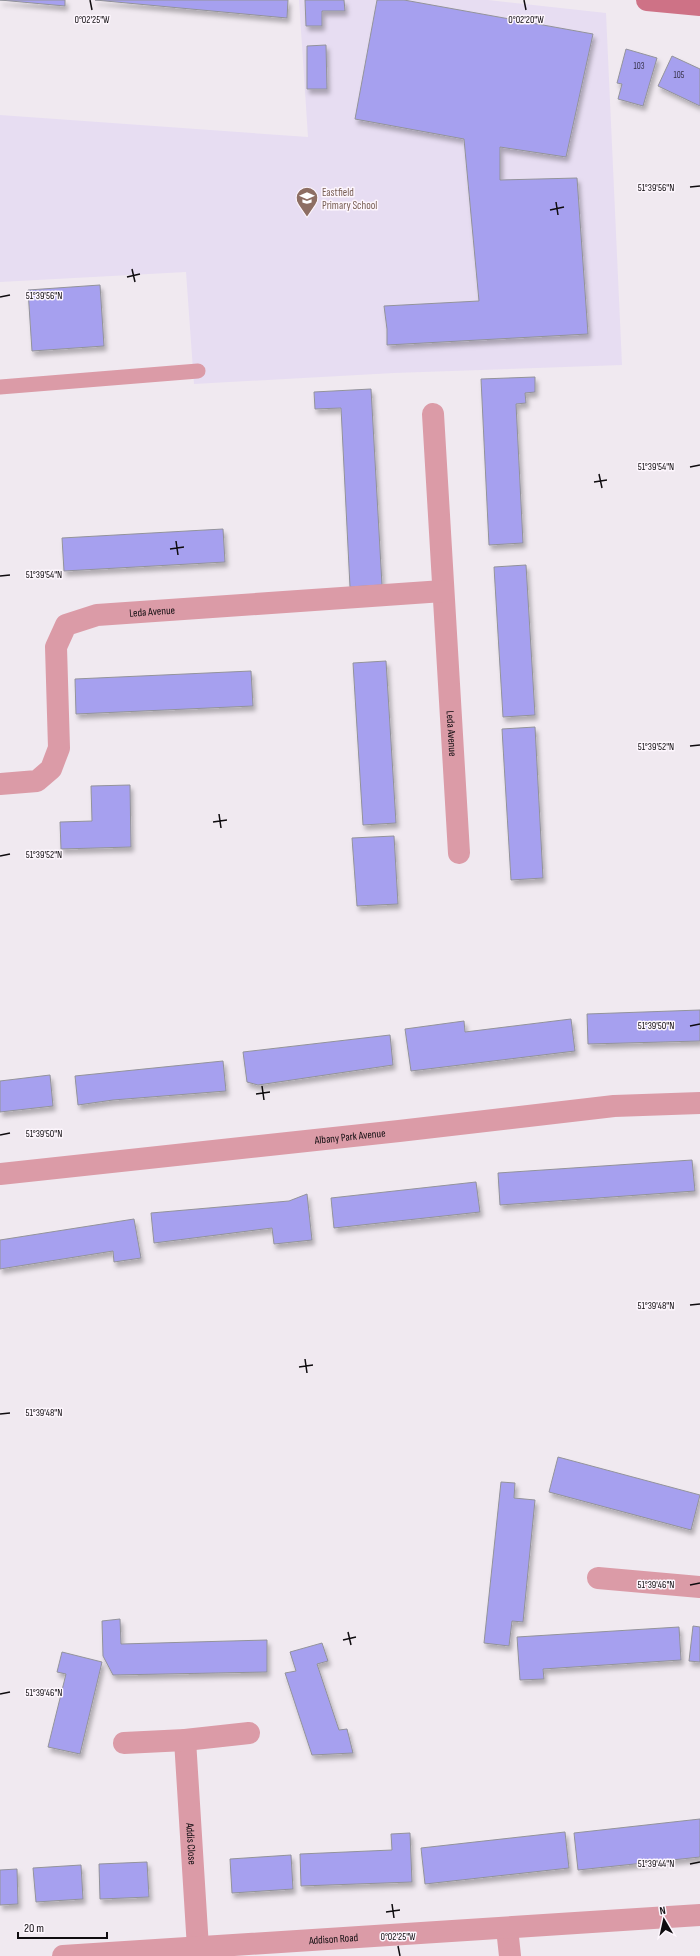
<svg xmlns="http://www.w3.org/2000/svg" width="700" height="1956" font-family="'Sofia Sans Condensed',sans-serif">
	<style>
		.education { fill: #e7ddf2 }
		.building { fill: #a6a0ef; stroke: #93939a; filter: url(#shadow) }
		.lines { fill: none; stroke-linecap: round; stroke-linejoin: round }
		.lane { stroke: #db9ba7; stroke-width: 15 }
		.street { stroke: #db9ba7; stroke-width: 22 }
		.secondary { stroke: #ce7286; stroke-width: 22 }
		.ticks { fill: none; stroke: #0f0c0f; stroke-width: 1.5 }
		.labels { text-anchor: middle; stroke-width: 3; stroke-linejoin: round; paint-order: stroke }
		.number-label { font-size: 9px; fill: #353147 }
		.education-label { font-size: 11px; fill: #785e54; stroke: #fdf6fd; text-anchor: start }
		.street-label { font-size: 11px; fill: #0f0c0f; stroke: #fdf6fd }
		.ticks-label { font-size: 10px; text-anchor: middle; fill: #0f0c0f; stroke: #fdf6fd; stroke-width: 3; stroke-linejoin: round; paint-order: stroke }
	</style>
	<defs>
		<filter id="shadow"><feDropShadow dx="2.5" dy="4.5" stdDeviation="2" flood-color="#0004"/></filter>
	</defs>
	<rect width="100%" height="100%" fill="#f0e9f0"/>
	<polygon class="education" points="299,0 488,0 606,13 622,365 394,373 194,384 186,272 0,282 0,115 308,137"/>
	<g class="building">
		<polygon points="0,0 65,0 65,6"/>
		<polygon points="95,0 288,0 287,18"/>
		<polygon points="305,0 344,0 345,11 322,11 322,26 306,26"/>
		<polygon points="377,0 404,0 593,34 566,157 500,147 500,180 577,178 588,334 387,345 387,329 384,306 479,301 464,139 355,119"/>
		<polygon points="326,45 327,89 307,89 307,46"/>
		<polygon points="626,49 657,58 643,106 618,99 622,84 617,83"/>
		<polygon points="672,56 700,69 700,106 658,86"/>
		<polygon points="100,285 104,346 32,351 28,290"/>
		<polygon points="535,377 535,392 525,393 526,403 516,404 523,543 489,545 481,379"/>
		<polygon points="371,389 382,585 350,587 341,408 315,409 314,392"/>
		<polygon points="223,529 225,562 64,571 62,538"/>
		<polygon points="526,565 535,715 503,717 494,567"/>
		<polygon points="386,661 396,823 363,825 353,663"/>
		<polygon points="251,671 253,706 76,714 75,679"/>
		<polygon points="535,727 543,878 511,880 502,729"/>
		<polygon points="130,785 131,847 61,849 60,822 92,821 91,786"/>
		<polygon points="394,836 398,904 357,906 352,838"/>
		<polygon points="700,1010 700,1041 588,1044 587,1014"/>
		<polygon points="571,1019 575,1051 411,1071 405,1029 464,1021 465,1032"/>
		<polygon points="390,1035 393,1065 258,1085 247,1082 243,1052"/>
		<polygon points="223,1061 226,1091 113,1100 78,1105 75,1076"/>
		<polygon points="50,1075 53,1106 0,1112 0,1081"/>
		<polygon points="692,1160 695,1191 500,1205 498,1173"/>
		<polygon points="476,1182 480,1212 334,1228 331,1198"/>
		<polygon points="307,1194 312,1240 274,1244 272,1228 154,1243 151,1213 289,1201"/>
		<polygon points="134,1219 141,1258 114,1262 113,1251 0,1269 0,1240"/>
		<polygon points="558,1457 700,1495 691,1530 549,1492"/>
		<polygon points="501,1482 515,1483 514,1498 535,1500 523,1622 512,1621 509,1646 484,1643"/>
		<polygon points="120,1619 121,1644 267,1640 267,1672 113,1675 103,1656 102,1621"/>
		<polygon points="693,1626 700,1627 700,1662 689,1661"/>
		<polygon points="679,1627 681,1660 543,1669 544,1679 520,1680 517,1637"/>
		<polygon points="322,1643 328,1661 317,1664 339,1730 347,1729 353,1753 312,1755 285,1673 296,1671 290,1652"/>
		<polygon points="62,1652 102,1662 80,1754 48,1747 66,1674 57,1672"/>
		<polygon points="700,1819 700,1857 578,1870 574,1833"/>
		<polygon points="565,1832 569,1868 425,1884 421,1848"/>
		<polygon points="410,1833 412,1882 301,1886 300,1854 392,1850 391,1834"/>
		<polygon points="291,1855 293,1889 232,1893 230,1859"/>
		<polygon points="147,1862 149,1897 100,1899 99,1864"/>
		<polygon points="81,1865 83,1899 36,1902 33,1868"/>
		<polygon points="17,1869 18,1904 0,1905 0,1870"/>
	</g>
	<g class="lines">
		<polyline class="lane" points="0,387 198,371"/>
		<g class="street">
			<path id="s1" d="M433,414L459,853"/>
			<path id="s2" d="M0,784L37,781L51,769L59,748L56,647L66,625L97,615L443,591"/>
			<path id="s3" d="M0,1174L399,1131L614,1106L700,1103"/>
			<polyline points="598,1578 700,1587"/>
			<path id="s4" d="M185,1740L198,1948"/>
			<polyline points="124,1743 185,1740 249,1733"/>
			<polyline points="507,1928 510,1956"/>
			<path id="s5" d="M63,1956L700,1915"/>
		</g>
		<polyline class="secondary" points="647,0 700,5"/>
	</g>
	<path class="ticks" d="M90,0L92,10M524,0L526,10M690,187L700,186M556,202L558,215M550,210L564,207M132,269L135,282M127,277L140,274M0,297L10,295M690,467L700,465M599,474L602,488M594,482L607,480M176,541L178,555M170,549L184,547M0,576L10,575M690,746L700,745M219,814L221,828M213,822L227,820M0,856L10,854M690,1026L700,1024M262,1086L264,1100M256,1094L270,1092M0,1135L10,1133M690,1305L700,1304M305,1359L307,1373M299,1367L313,1365M0,1414L10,1413M690,1585L700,1583M348,1632L351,1645M343,1640L356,1637M0,1694L10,1692M690,1864L700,1862M392,1904L394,1918M386,1912L400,1910M398,1946L400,1956"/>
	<defs>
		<g id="school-pin" transform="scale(1.15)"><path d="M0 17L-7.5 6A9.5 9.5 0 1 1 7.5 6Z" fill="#8d6e63" stroke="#fdf6fd"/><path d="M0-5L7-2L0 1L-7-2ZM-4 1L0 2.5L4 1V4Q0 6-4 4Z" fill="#fff"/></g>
	</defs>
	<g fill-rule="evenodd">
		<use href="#school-pin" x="307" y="198"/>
	</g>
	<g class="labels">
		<g class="number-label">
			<text x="639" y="69">103</text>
			<text x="679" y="78">105</text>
		</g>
		<g class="education-label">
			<text x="322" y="196">Eastfield<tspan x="322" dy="13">Primary School</tspan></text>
		</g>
		<g class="street-label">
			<text dy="4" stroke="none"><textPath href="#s2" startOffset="291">Leda Avenue</textPath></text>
			<text dy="4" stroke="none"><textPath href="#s1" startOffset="320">Leda Avenue</textPath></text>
			<text dy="4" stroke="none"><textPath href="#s3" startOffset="352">Albany Park Avenue</textPath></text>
			<text dy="4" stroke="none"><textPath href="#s4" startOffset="104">Addis Close</textPath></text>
			<text dy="4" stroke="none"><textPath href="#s5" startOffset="271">Addison Road</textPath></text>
		</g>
	</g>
	<g class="ticks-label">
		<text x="92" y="23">0°02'25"W</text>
		<text x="526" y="23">0°02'20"W</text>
		<text x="656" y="191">51°39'56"N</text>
		<text x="44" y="299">51°39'56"N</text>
		<text x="656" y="470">51°39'54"N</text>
		<text x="44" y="578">51°39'54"N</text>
		<text x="656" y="750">51°39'52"N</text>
		<text x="44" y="858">51°39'52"N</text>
		<text x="656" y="1029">51°39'50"N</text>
		<text x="44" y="1137">51°39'50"N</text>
		<text x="656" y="1309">51°39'48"N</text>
		<text x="44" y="1416">51°39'48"N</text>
		<text x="656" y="1588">51°39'46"N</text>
		<text x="44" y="1696">51°39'46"N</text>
		<text x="656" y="1867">51°39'44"N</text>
		<text x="398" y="1940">0°02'25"W</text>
	</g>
	<g transform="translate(664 1920) rotate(351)" stroke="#fdf6fd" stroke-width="3" paint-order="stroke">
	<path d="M0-3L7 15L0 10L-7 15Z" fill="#0f0c0f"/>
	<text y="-6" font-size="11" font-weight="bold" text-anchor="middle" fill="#0f0c0f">N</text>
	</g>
	<path d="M18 1932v6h89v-6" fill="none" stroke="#0f0c0f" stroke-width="2"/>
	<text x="24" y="1932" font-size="12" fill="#0f0c0f" stroke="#fdf6fd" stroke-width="3" paint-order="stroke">20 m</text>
</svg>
